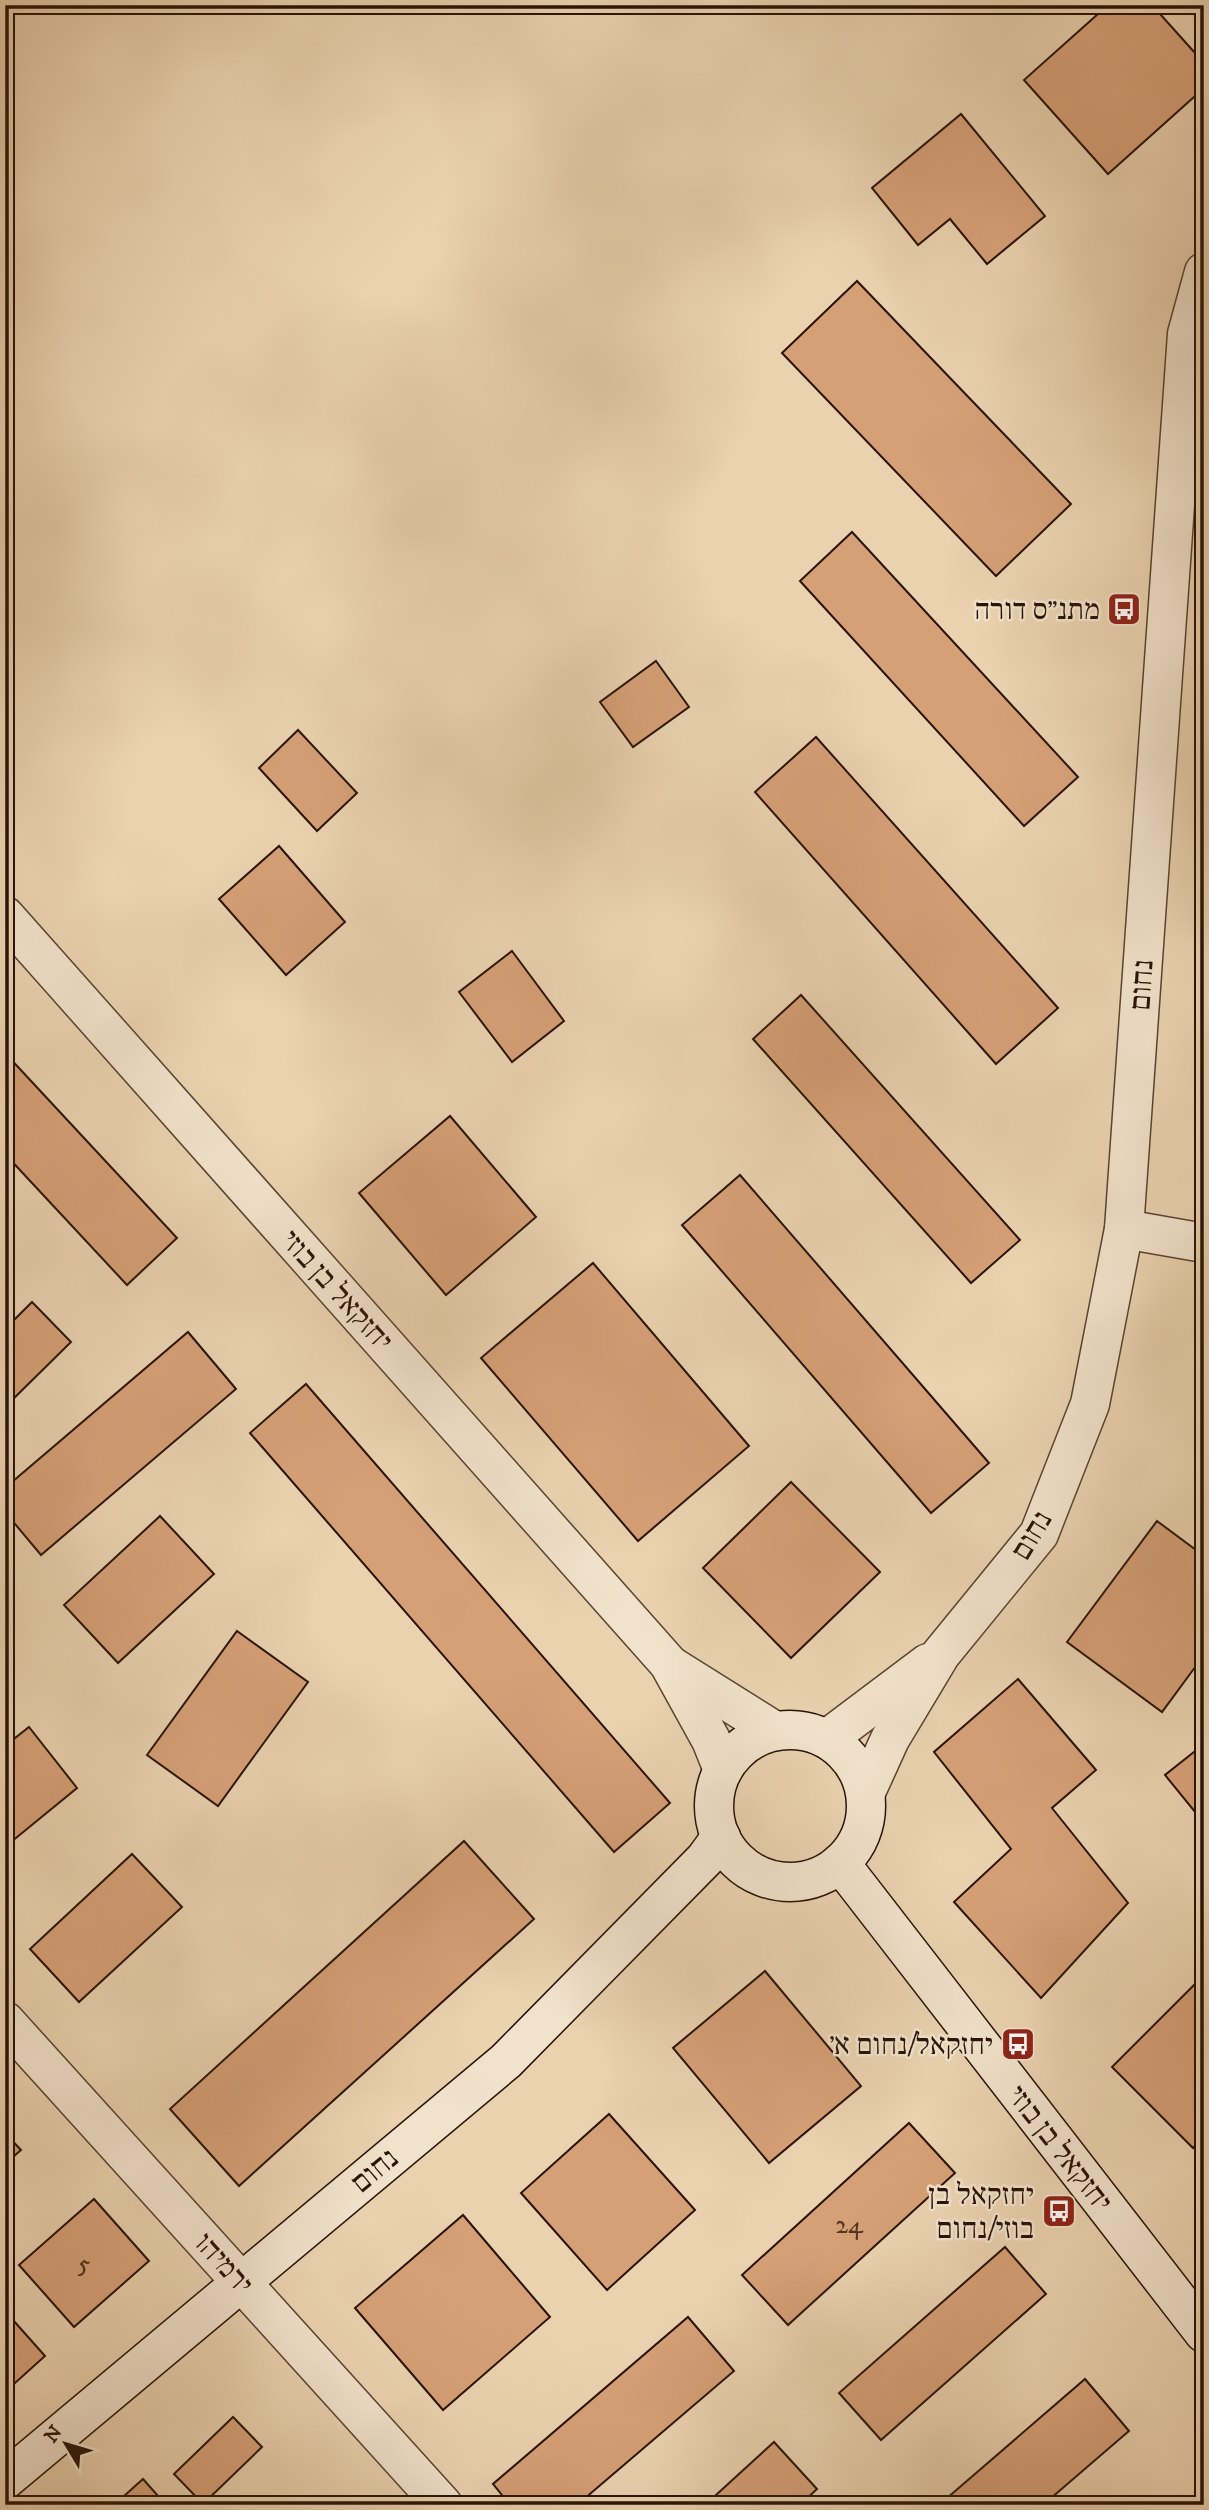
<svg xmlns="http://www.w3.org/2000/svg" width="1209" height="2510" font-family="'IM FELL DW Pica','Frank Ruhl Libre',serif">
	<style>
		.building { fill: #d6a077; stroke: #291308; stroke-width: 2 }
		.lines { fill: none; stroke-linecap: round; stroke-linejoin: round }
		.street-casing { stroke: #594332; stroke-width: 41 }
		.secondary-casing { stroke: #291308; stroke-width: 41 }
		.street { stroke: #f1e2cb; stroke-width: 38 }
		.secondary { stroke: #f1e2cb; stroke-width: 38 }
		.labels { text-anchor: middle; stroke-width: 5; stroke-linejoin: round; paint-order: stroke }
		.number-label { font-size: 26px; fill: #543624 }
		.poi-label { font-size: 30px; fill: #291308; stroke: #f1e2cb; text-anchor: end }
		.street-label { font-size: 30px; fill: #291308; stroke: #f1e2cb }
	</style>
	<rect width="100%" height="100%" fill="#ead2af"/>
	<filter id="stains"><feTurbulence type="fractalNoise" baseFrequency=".00286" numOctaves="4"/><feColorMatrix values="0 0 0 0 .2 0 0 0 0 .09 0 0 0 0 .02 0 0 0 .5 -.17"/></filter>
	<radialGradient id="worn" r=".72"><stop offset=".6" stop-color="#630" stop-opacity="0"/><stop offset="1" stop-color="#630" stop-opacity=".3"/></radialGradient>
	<g class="building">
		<polygon points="1108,5 1152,5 1204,63 1204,88 1108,174 1024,80"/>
		<polygon points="961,114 1045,216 987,264 950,219 918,245 872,188"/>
		<polygon points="857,281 1071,504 996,576 782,353"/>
		<polygon points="852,532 1078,777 1024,826 800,581"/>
		<polygon points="656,661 689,707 633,747 600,702"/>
		<polygon points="298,730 357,793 317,831 259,768"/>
		<polygon points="816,737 1058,1008 996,1064 755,792"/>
		<polygon points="279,846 345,922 286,975 219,899"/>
		<polygon points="512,951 564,1021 512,1062 459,992"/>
		<polygon points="801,995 1020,1240 971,1283 753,1039"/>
		<polygon points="5,1053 177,1238 127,1285 5,1154"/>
		<polygon points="450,1116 536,1217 446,1295 359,1193"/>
		<polygon points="740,1175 989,1463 931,1513 682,1225"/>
		<polygon points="593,1263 749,1446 638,1541 481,1358"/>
		<polygon points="32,1302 71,1342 5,1407 5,1329"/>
		<polygon points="1201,1313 1204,1313 1204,1432 1195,1431"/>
		<polygon points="188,1332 236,1389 41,1555 5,1512 5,1488"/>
		<polygon points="306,1384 670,1803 614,1852 250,1433"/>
		<polygon points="791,1482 880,1572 791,1658 703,1568"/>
		<polygon points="160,1516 214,1574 118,1663 64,1605"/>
		<polygon points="1157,1521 1204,1556 1204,1655 1162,1712 1067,1642"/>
		<polygon points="237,1631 308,1682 218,1806 147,1755"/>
		<polygon points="1018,1679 1096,1770 1052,1808 1128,1903 1041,1998 954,1902 1011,1849 934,1752"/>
		<polygon points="29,1727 77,1788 5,1847 5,1746"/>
		<polygon points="1204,1744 1204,1823 1165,1775"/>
		<polygon points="464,1841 534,1919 239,2186 170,2109"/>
		<polygon points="132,1854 182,1907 79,2002 30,1949"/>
		<polygon points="765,1971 861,2086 769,2163 673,2048"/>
		<polygon points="1200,1979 1204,1983 1204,2137 1193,2148 1112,2067"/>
		<polygon points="609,2114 695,2210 607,2290 521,2193"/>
		<polygon points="909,2123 955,2173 788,2325 742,2275"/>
		<polygon points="5,2133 21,2150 5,2164"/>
		<polygon points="94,2199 149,2261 74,2327 19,2265"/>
		<polygon points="463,2215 550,2317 443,2410 355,2308"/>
		<polygon points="1005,2247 1046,2294 881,2440 839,2393"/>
		<polygon points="5,2311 45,2356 5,2392"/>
		<polygon points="688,2317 734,2371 577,2505 510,2505 493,2484"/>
		<polygon points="1085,2379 1129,2431 1043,2505 939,2505"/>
		<polygon points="233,2417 262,2447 203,2504 174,2474"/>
		<polygon points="774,2442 817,2489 800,2505 705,2505"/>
		<polygon points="143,2479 166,2505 114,2505"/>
	</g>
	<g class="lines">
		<g class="street-casing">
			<g id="street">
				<polyline points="5,916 669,1664 711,1740 723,1770"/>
				<polyline points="1124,1229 1204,1243"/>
				<polyline points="673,1667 775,1731"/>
				<polyline points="827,1739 928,1663"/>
				<polyline points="866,1792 890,1739 941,1654 1039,1534 1090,1404 1124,1229 1187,334 1204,272"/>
				<polyline points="5,2021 443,2505"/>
			</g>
		</g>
		<g class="secondary-casing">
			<g id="secondary">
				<circle cx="790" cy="1806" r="76"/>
				<polyline points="840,1863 1204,2333"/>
				<polyline points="5,2480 506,2061 705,1859 721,1837"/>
			</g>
		</g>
		<use href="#street" class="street"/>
		<use href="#secondary" class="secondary"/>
	</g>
	<defs>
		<g id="bus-square" transform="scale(1.75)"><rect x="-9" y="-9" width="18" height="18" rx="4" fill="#8f2418" stroke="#f1e2cb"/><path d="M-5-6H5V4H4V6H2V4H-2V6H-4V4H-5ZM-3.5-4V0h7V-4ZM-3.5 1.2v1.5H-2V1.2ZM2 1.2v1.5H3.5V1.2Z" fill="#fff"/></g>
	</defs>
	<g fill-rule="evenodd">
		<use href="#bus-square" x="1124" y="609"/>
		<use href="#bus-square" x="1018" y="2044"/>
		<use href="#bus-square" x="1059" y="2211"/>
	</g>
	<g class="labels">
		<g class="number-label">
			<text x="849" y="2233">24</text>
			<text x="84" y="2272">5</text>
		</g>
		<g class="poi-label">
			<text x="1100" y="619">מתנ״ס דורה</text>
			<text x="993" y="2054">יחזקאל/נחום א׳</text>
			<text x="1034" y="2204">יחזקאל בן<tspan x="1034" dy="34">בוזי/נחום</tspan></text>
		</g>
		<g class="street-label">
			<text transform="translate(1141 985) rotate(-86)" y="10">נחום</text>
			<text transform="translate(337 1290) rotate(48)" y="10">יחזקאל בן בוזי</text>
			<text transform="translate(1031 1535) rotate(-59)" y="10">נחום</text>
			<text transform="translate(1060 2148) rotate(52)" y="10">יחזקאל בן בוזי</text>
			<text transform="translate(374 2170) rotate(-40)" y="10">נחום</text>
			<text transform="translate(224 2263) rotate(48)" y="10">ירמיהו</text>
		</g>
	</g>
	<rect width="1209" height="2510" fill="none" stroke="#ead2af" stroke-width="28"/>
	<rect x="7" y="7" width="1195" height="2496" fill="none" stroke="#291308" stroke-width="3.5"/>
	<rect x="14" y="14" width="1181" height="2482" fill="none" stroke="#291308" stroke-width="2"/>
	<g transform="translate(66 2444) rotate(308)" stroke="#f1e2cb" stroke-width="5" paint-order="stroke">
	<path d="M0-5L12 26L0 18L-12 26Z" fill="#291308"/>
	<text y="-10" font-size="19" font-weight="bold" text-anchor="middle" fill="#291308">N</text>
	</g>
	<rect width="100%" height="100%" filter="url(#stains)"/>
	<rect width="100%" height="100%" fill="url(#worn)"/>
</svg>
